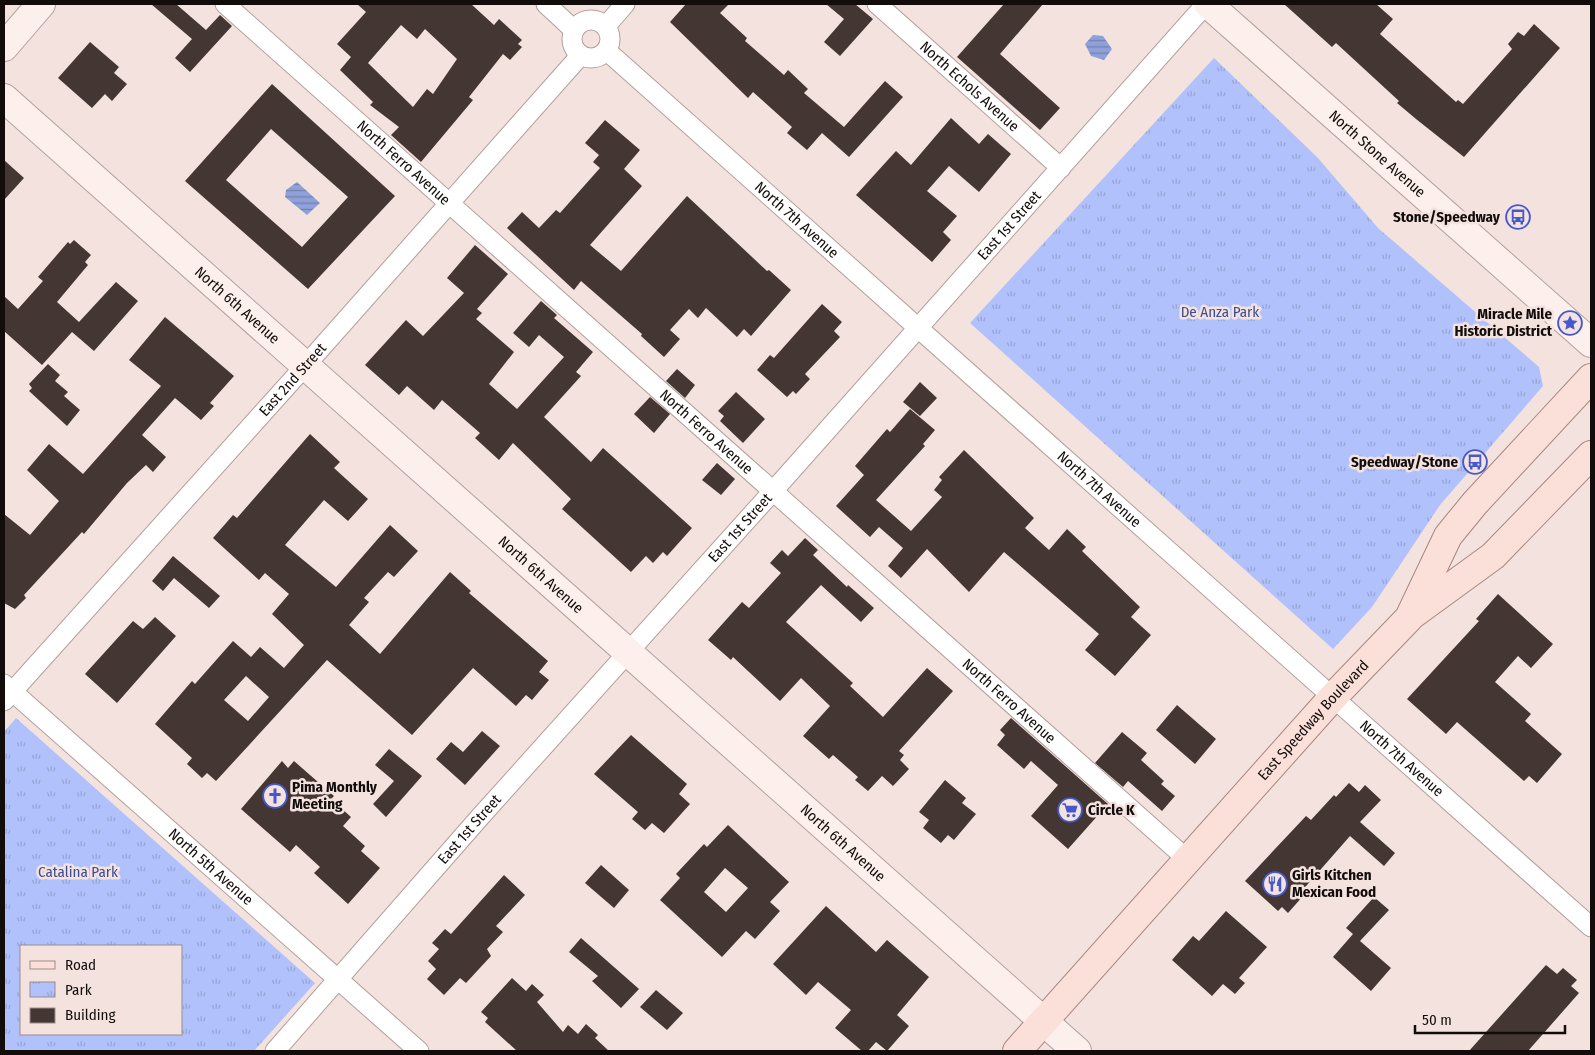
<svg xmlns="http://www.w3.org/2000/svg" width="1595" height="1055" font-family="'Fira Sans Condensed',sans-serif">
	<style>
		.park { fill: url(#park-tufts); fill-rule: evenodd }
		.water { fill: url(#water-rules) }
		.building { fill: #443633; fill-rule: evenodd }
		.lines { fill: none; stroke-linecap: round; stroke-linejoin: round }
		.street-casing { stroke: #b1a09d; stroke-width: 21 }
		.secondary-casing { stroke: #b1a09d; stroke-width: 30 }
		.primary-casing { stroke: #a88780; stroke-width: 30 }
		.street { stroke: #fff; stroke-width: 19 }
		.secondary { stroke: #fdefec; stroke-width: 28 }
		.primary { stroke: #fbdfd9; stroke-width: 28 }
		.labels { text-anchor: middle; stroke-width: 5; stroke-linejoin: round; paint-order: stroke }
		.street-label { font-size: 15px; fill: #120d0b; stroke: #f4e2de }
		.poi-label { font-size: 15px; font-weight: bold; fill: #120d0b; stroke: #f4e2de; text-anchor: end }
		.park-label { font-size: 15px; fill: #3d4d94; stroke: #f4e2de }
	</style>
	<defs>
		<pattern id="park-tufts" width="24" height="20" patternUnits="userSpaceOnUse" patternTransform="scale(1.25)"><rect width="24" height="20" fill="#b0c1fb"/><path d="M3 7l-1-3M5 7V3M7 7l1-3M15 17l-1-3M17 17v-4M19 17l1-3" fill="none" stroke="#96a5d6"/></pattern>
		<pattern id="water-rules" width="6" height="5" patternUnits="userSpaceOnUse" patternTransform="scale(1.25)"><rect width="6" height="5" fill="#8fa0da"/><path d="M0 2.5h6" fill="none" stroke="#7381af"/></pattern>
	</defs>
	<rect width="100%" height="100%" fill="#f4e2de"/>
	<g class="park">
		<polygon points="1214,58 1318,158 1378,228 1539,367 1543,386 1440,505 1372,607 1333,649 970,323"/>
		<path d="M16,718L315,983L254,1051H4V732ZM21,946H181V1034H21Z"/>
	</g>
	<g class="water">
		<polygon points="1093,35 1103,36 1112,49 1104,60 1091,56 1085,44"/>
		<polygon points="297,182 320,203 307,215 285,197 286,190"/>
	</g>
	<g class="building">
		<polygon points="151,4 176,4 206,30 220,15 232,26 190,72 175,58 192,39"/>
		<path d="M357,4H471L494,25L499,19L522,40L518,44L522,47L510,60L503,54L469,97L473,100L421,162L391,135L399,127L370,105L373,102L340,70L351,57L337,44L366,12ZM401,25L417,39L425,29L457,59L433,94L427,89L413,107L368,63Z"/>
		<polygon points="686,4 729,4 720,13 747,38 745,41 784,75 788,70 808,89 804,93 844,127 885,81 903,97 849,157 822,133 807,150 787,133 792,127 753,92 748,98 670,22"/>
		<polygon points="826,4 855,4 873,19 840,56 824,42 844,19"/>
		<polygon points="1004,4 1043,4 1000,54 1060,108 1040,130 957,57"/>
		<polygon points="1284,4 1376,4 1393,19 1380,34 1456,102 1458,100 1463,104 1512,49 1508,44 1518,32 1524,36 1534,24 1560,48 1464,157 1416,119 1397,103 1399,101 1336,43 1332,47"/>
		<polygon points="90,42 119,67 114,73 127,84 112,101 105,94 92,108 58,78"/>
		<path d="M272,84L395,196L308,289L185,181ZM271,129L348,197L302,247L226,180Z"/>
		<polygon points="951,118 979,144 988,134 1011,154 979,192 949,166 927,191 957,216 943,232 951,240 932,262 856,195 896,151 911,165"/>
		<polygon points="605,120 640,150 624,169 642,186 590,245 621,271 687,196 767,271 769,270 791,290 751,336 744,329 737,337 706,308 698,318 689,309 670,330 680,339 664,357 641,336 642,334 581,281 574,290 507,228 522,212 539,228 556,210 560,213 600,168 593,162 599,155 585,143"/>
		<polygon points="4,160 24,178 4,200"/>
		<polygon points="74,240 91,255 85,262 88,265 57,302 79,322 116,282 138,301 94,351 72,332 42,365 4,331 4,296 18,309 43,281 38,277 68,242 70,244"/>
		<polygon points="475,245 508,274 477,309 482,313 476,319 514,352 489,384 517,409 564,357 539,335 529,347 513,333 541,301 557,315 554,318 593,352 576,372 581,376 544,417 591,462 603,448 692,528 667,556 663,552 653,563 646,556 631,572 562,509 571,499 513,443 499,460 475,438 480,433 442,400 434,410 407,386 399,395 365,365 406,320 423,336 464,293 447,278"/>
		<polygon points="822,304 842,322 834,331 840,337 805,374 810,379 796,394 793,391 787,397 757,370 770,355 774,358"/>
		<polygon points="165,317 234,376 210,403 214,406 201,420 175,398 142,435 166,457 153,472 146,465 127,483 84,534 82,532 24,595 26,598 15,609 4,603 4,514 30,535 59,501 27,470 49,444 83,474 161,386 129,360"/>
		<polygon points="48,364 60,375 55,381 68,392 64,396 80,410 67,426 29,391 32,388 29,384"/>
		<polygon points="677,369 695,385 685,398 666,381"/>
		<polygon points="920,382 937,398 920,416 903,402"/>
		<polygon points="736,392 765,419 743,443 720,421 724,416 718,411"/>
		<polygon points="650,397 670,414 654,433 634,414"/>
		<polygon points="910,409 935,430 923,444 925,446 876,500 911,531 942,497 934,490 942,480 939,477 964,450 1034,518 1025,528 1049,550 1067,529 1086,547 1082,551 1140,607 1131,617 1151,635 1115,676 1085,650 1099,634 1004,552 969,592 927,549 901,578 888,566 903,548 879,527 870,537 836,506 864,475 855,466 887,429 890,432"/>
		<path d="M310,434L340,462L334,468L368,499L348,521L324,500L285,545L336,587L390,525L418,551L394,577L388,572L364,598L369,602L349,625L380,654L450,572L471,591L469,593L548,661L539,672L549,680L532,700L526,695L516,706L473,668L412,735L327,660L216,781L207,773L202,778L187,764L192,758L155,724L192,681L195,684L233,641L251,657L260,647L284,668L304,645L272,614L289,594L265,573L259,580L213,538L233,515L237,518ZM246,676L269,697L248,721L224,700Z"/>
		<polygon points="717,463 735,479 721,495 702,480"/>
		<polygon points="805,538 818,550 813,555 847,587 848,585 874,608 861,622 821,585 786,622 853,683 850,686 883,717 927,668 953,691 899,751 904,755 900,760 909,769 893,786 882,776 868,791 855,780 858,777 833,755 829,759 803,736 830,706 801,678 780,701 733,657 731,660 708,640 742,602 749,608 781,573 770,563 782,550 788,556"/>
		<polygon points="173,556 220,596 209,608 174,578 163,591 152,581"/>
		<polygon points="1498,594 1553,644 1531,668 1518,656 1495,682 1531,714 1525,721 1562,754 1537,783 1529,776 1524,781 1457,722 1446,734 1407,699 1479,621 1476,619"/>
		<polygon points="155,617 176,636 117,703 85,674 133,621 143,629"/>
		<polygon points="1177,705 1216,739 1195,764 1156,730"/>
		<polygon points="1011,718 1108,804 1068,849 1031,816 1058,785 1031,761 1024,769 997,745 1005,735 1000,730"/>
		<polygon points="482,731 500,746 465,785 436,759 451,742 463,752"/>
		<polygon points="1122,732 1147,753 1141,760 1164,781 1161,784 1175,796 1162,811 1128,781 1123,787 1095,763"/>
		<polygon points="631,735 687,784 679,794 690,804 664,833 652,823 645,830 632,819 638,812 594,774"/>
		<polygon points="389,749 422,776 386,817 373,804 394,781 375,765"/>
		<polygon points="282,761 288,768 294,761 334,796 331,799 351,817 343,826 365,846 361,851 380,868 348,904 314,873 320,867 296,845 290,852 241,809"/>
		<polygon points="945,780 966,798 962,803 976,814 954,840 948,835 941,843 923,828 929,820 919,812"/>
		<polygon points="1349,783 1359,792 1365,785 1381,800 1360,822 1395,853 1384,866 1350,836 1300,893 1303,896 1288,913 1282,907 1278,911 1245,881 1306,816 1311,820 1334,795 1336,797"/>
		<path d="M728,825L789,882L770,902L780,911L755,939L746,931L722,957L660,900L680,878L676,874L704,844L707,847ZM725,868L748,888L726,912L704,892Z"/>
		<polygon points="601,865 629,890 614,908 585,883"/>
		<polygon points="504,875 525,895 496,926 503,932 487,949 491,956 466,983 460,978 444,995 427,979 436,969 428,961 439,949 432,943 445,929 451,934"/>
		<polygon points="1374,897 1389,910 1360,941 1391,968 1371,991 1333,957 1353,934 1346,928"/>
		<polygon points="826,906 876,952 887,940 929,977 897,1015 909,1026 887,1051 876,1042 868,1051 862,1051 835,1028 851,1010 818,982 806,995 773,964"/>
		<polygon points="1226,911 1267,947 1239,978 1245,983 1235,994 1223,984 1212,996 1172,960 1193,936 1199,941"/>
		<polygon points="581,938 639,989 621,1008 592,981 598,976 569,952"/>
		<polygon points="1546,965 1557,974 1563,968 1577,980 1571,986 1579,993 1528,1051 1469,1051"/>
		<polygon points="512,978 526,991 532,984 544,995 537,1002 563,1032 568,1025 578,1034 586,1024 598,1035 595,1038 609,1051 517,1051 485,1022 488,1018 481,1012"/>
		<polygon points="656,990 683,1013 667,1030 640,1007"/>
	</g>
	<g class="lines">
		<g class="street-casing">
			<g id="street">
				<path id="s1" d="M225,4L1188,860"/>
				<polyline points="546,4 574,30"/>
				<path id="s2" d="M877,4L1061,168"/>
				<circle cx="591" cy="39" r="19"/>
				<polyline points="606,26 625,4"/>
				<path id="s3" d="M607,51L1591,927"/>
				<path id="s4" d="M4,684L419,1051"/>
				<path id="s5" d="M4,701L305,366L580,56"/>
				<path id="s6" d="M275,1051L480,817L774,490L1206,4"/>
			</g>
		</g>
		<g class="secondary-casing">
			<g id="secondary">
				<path id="s7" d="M1208,4L1591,343"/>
				<polyline points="4,47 41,4"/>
				<path id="s8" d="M4,98L1077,1051"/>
			</g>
		</g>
		<g class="primary-casing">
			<g id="primary">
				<polyline points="1412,615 1493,556 1591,455"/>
				<path id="s9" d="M1017,1051L1333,697L1409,618L1448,536L1475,503L1591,378"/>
			</g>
		</g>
		<use href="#street" class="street"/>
		<use href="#secondary" class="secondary"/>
		<use href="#primary" class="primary"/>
	</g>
	<defs>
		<g id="bus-ring" transform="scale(1.25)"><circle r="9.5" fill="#f4e2de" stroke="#4559cd" stroke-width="1.5"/><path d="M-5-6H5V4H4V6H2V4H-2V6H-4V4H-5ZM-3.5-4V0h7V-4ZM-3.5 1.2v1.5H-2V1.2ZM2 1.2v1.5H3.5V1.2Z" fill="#4559cd"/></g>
		<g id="sight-ring" transform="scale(1.25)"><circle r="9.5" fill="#f4e2de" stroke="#4559cd" stroke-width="1.5"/><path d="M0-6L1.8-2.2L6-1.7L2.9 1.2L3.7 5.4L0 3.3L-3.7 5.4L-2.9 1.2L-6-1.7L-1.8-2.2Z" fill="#4559cd"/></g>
		<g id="church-ring" transform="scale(1.25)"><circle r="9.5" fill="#f4e2de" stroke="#4559cd" stroke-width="1.5"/><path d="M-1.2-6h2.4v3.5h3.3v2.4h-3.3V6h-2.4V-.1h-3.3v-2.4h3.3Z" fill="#4559cd"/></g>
		<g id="supermarket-ring" transform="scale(1.25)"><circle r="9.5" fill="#f4e2de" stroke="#4559cd" stroke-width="1.5"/><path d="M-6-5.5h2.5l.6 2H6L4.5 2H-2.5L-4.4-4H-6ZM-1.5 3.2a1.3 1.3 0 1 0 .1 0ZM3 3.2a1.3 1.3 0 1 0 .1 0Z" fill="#4559cd"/></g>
		<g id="restaurant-ring" transform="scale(1.25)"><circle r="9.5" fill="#f4e2de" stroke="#4559cd" stroke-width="1.5"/><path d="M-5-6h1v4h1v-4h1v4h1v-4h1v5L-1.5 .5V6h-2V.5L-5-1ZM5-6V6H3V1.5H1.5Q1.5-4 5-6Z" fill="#4559cd"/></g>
	</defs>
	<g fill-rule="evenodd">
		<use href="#bus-ring" x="1518" y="217"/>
		<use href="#sight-ring" x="1570" y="323"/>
		<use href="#bus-ring" x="1475" y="462"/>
		<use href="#church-ring" x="275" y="796"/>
		<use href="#supermarket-ring" x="1070" y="810"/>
		<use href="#restaurant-ring" x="1275" y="884"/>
	</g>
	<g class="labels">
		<g class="street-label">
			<text dy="5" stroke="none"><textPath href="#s2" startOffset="124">North Echols Avenue</textPath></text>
			<text dy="5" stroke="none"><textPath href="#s7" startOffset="226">North Stone Avenue</textPath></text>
			<text dy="5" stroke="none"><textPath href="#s1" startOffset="239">North Ferro Avenue</textPath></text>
			<text dy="5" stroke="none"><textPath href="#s3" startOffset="254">North 7th Avenue</textPath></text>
			<text dy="5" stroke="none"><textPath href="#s6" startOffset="1105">East 1st Street</textPath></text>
			<text dy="5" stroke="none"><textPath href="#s8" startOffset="312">North 6th Avenue</textPath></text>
			<text dy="5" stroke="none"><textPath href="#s5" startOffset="432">East 2nd Street</textPath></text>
			<text dy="5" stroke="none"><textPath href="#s1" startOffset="644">North Ferro Avenue</textPath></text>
			<text dy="5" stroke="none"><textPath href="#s3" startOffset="659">North 7th Avenue</textPath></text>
			<text dy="5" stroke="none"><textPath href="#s6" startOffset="700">East 1st Street</textPath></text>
			<text dy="5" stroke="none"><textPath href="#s8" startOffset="718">North 6th Avenue</textPath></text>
			<text dy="5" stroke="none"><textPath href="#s1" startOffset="1049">North Ferro Avenue</textPath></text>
			<text dy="5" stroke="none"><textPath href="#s9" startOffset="444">East Speedway Boulevard</textPath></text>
			<text dy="5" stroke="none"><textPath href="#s3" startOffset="1064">North 7th Avenue</textPath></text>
			<text dy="5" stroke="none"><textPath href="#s6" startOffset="295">East 1st Street</textPath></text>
			<text dy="5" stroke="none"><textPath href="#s8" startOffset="1122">North 6th Avenue</textPath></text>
			<text dy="5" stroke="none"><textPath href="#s4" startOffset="276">North 5th Avenue</textPath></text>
		</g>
		<g class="poi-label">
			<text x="1500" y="222">Stone/Speedway</text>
			<text x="1552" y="319">Miracle Mile<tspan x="1552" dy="17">Historic District</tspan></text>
			<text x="1458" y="467">Speedway/Stone</text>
			<text x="292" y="792" text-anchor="start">Pima Monthly<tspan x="292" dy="17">Meeting</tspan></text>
			<text x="1088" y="815" text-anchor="start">Circle K</text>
			<text x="1292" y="880" text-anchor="start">Girls Kitchen<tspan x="1292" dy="17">Mexican Food</tspan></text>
		</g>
		<g class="park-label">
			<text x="1220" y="317">De Anza Park</text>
			<text x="78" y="877">Catalina Park</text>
		</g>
	</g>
	<rect width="1595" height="1055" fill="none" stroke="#120d0b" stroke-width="10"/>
	<rect x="20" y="945" width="162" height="90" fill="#f4e2de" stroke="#9a8d8a"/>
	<rect x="30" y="961" width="25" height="8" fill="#fbdfd9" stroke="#9a8d8a"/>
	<text x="65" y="970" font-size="15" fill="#120d0b">Road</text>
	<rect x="30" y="982" width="25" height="15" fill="url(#park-tufts)" stroke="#9a8d8a"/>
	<text x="65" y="995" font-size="15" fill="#120d0b">Park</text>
	<rect x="30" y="1008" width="25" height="15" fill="#443633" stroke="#9a8d8a"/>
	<text x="65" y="1020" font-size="15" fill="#120d0b">Building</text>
	<path d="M1415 1025v8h150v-8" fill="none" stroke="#120d0b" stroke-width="2.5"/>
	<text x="1422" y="1025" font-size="15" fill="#120d0b" stroke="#f4e2de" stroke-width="4" paint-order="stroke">50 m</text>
</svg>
